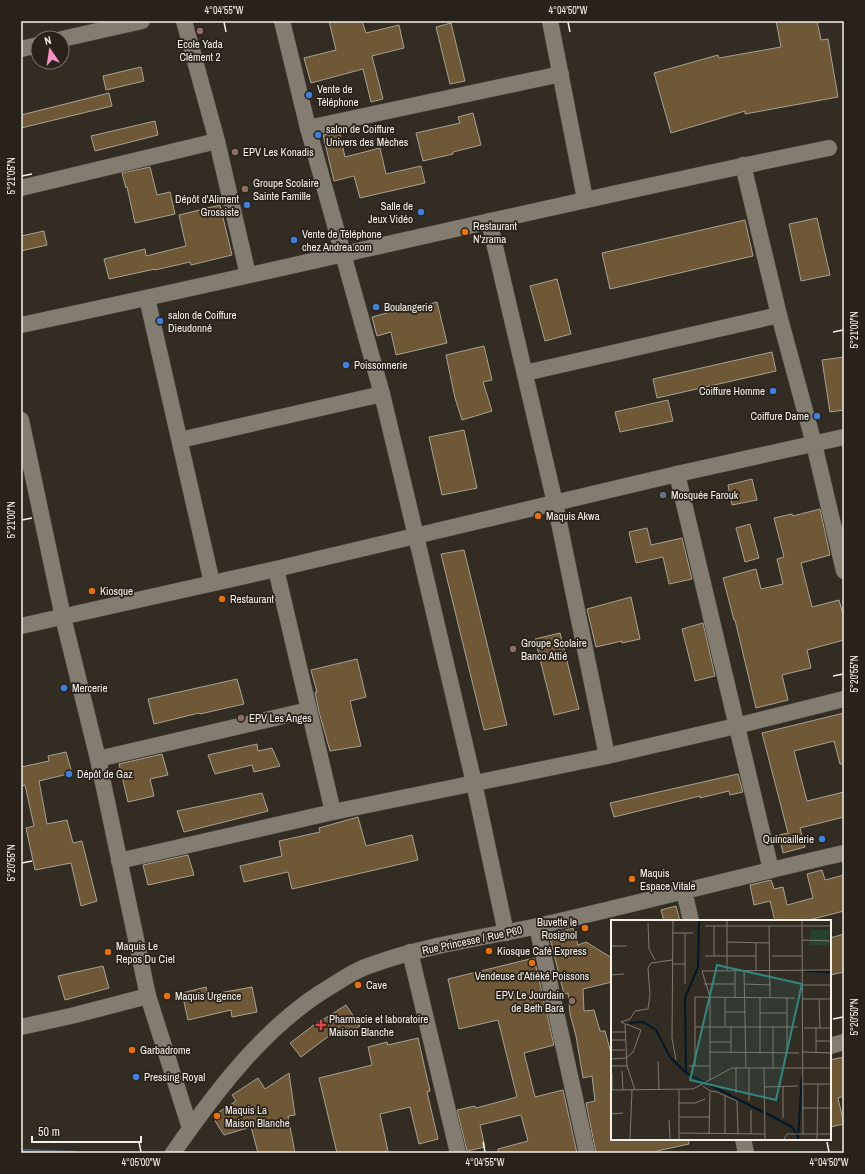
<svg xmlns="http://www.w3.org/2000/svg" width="865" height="1174" font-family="'Archivo Narrow',sans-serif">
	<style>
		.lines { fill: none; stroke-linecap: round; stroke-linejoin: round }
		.stream { stroke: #4a5963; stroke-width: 4.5 }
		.building { fill: #6e5836; stroke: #a8a195 }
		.minor-casing { stroke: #4e4a41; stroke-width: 17 }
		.minor { stroke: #837c71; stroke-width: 16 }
		.ticks { fill: none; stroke: #f4f0ea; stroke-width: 1.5 }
		.education-dot { fill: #8d6e63; stroke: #28221a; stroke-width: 1.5 }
		.shop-dot { fill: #3f7fe0; stroke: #28221a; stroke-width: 1.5 }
		.food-dot { fill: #e8710a; stroke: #28221a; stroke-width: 1.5 }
		.worship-dot { fill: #6b7280; stroke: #28221a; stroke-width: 1.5 }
		.health-dot { fill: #e0444e; stroke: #28221a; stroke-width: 1.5 }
		.labels { text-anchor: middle; stroke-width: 3.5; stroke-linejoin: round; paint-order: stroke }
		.poi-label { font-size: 11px; fill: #f4f0ea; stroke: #28221a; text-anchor: start }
		.street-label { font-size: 11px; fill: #f4f0ea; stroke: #28221a }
		.inset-river { fill: none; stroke: #011829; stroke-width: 2 }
		.inset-road { fill: none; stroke: #807a73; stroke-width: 1 }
		.view { fill: #318881; fill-opacity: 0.15; stroke: #318881; stroke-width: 2 }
		.inset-edge { fill: none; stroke: #f4f0ea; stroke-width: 2 }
		.neatline { fill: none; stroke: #f4f0ea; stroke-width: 1.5 }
		.ticks-label { font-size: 10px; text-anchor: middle; fill: #f4f0ea }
	</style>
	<rect width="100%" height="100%" fill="#322c23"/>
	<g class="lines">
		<polyline class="stream" points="21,1151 75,1153"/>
	</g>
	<g class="building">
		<polygon points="329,21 362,21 366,33 399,25 404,48 372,56 383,99 371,102 363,69 311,83 304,58 336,50"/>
		<polygon points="776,21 817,21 821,40 828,39 838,97 745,114 745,111 671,133 654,73 718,55 719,58 781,47"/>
		<polygon points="451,23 465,81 450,84 436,27"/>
		<polygon points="141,67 144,81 106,90 103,76"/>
		<polygon points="109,93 112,106 21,128 21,115"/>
		<polygon points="473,113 481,145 453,152 453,154 423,161 416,133 460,123 458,117"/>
		<polygon points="155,121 158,135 95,151 91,136"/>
		<polygon points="339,131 345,157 380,148 386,174 421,166 425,183 360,198 354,176 334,181 323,135"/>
		<polygon points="150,167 157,195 170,192 175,214 135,223 127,187 126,188 122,173"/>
		<polygon points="220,205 232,255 191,265 190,262 155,270 155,269 109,279 104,259 145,249 146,256 186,246 179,215"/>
		<polygon points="817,218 830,275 801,281 789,224"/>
		<polygon points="745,220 753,256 610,289 602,253"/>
		<polygon points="44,231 47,245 21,251 21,236"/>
		<polygon points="557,279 571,334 545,341 530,286"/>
		<polygon points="437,302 447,343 396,355 391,332 377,336 372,317 387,313 386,312 411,306 411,309"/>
		<polygon points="484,346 492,380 483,382 492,411 462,420 455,398 446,355"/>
		<polygon points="772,352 776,371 657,398 653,379"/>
		<polygon points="844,357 844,410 830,412 822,360"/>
		<polygon points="668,400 673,421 620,432 615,412"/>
		<polygon points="464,430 477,488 442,495 429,437"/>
		<polygon points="752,479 757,500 732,505 728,485"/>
		<polygon points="820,509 830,555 801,563 812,607 839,600 844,618 844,640 807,650 811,668 782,675 788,700 756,708 735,620 734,620 723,578 756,569 761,589 783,584 777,559 784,557 774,518 792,514 793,516"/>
		<polygon points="750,524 759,558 745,562 736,528"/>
		<polygon points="647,528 651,545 682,538 692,579 669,584 663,557 636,563 629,532"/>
		<polygon points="464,550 507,725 484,730 441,554"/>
		<polygon points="631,597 640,639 622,643 622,641 596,647 587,609"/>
		<polygon points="703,623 715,676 695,681 682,629"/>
		<polygon points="560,633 579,709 554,715 535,639"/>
		<polygon points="357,659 366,697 350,701 361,746 330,751 319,712 315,692 317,692 311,670"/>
		<polygon points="237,679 244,704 200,714 199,713 154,724 148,699"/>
		<polygon points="844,713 844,764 840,764 834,741 794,751 807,801 844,792 844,817 800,828 805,847 783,853 779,835 788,833 762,733"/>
		<polygon points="257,744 258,751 272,748 280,766 254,772 252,765 215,774 208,755"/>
		<polygon points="66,752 72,773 39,781 47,824 67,820 73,843 82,841 97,901 81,906 71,863 35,870 26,828 34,826 25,785 21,786 21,767 49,761 48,756"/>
		<polygon points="162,754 168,775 150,779 154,796 128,802 119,764"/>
		<polygon points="738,774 743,792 730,795 729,791 700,798 700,796 614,817 610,803"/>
		<polygon points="262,793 268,811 184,832 177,811"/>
		<polygon points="358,817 366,846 412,835 418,860 292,889 288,872 244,882 240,866 282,856 279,841 320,832 319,828"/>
		<polygon points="188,855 194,875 148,885 143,865"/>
		<polygon points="822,870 825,880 844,875 844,911 805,921 775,921 770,901 754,905 750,885 771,880 774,889 783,887 787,905 813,898 807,874"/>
		<polygon points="676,906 680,921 664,921 661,910"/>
		<polygon points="573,928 578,945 586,942 612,958 612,982 583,989 584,1011 594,1010 600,1031 605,1031 612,1057 612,1139 688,1139 689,1144 657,1151 658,1153 596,1153 586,1103 595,1101 592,1076 583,1078 576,1036 570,1014 568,993 564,994 549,935"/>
		<polygon points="844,934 844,972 830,975 830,938"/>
		<polygon points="534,958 554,1045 524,1053 535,1097 563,1090 577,1153 498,1153 498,1149 528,1141 521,1115 480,1125 485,1147 467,1151 457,1110 475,1106 476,1108 517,1097 498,1020 459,1029 448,979"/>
		<polygon points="103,966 109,988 65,1000 58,976"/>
		<polygon points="206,987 208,995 252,987 257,1012 232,1017 231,1010 188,1020 182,993"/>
		<polygon points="346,1005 360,1026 343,1037 338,1029 301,1057 290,1043 323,1018 324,1019"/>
		<polygon points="418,1038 430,1091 427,1092 438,1139 419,1144 410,1107 380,1114 388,1151 378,1153 337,1153 319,1078 372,1065 368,1047 387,1042 388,1045"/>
		<polygon points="844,1057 844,1096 838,1098 844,1124 830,1127 830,1060"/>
		<polygon points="289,1073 295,1115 288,1116 295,1153 258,1153 251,1127 224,1135 215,1121 222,1116 219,1112 236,1101 232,1095 258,1078 265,1089"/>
	</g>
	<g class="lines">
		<g class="minor-casing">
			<g id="minor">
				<polyline points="184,21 217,141 248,275"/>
				<polyline points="282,21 308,128 382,394 416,536 474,783 506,933"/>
				<polyline points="550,21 585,199"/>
				<polyline points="62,39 142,21"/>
				<polyline points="21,49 38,45"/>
				<polyline points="308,128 561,74"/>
				<polyline points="743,165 779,315 814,444 844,571"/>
				<polyline points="21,188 217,141"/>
				<polyline points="489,221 555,503 607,756"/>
				<polyline points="147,298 212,583"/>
				<path d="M21,325C291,268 559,203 829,148"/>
				<polyline points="525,373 779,315"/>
				<polyline points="21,420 63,617 98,759 148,996 190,1128"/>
				<polyline points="180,440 382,394"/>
				<polyline points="677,474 771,870"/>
				<polyline points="276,569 333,812"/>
				<polyline points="21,626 276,569 677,474 844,437"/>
				<polyline points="98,759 309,710"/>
				<polyline points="119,861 333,812 607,756 736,726 844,699"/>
				<polyline points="684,891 691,921"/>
				<polyline points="537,926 587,1153"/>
				<polyline points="410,952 458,1153"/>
				<polyline points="21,1027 71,1016 148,996"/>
				<polyline points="830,1046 844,1042"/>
				<polyline points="743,1139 746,1153"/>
				<path d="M173,1153C216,1091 266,1024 333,985C345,977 360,968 374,964C426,945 483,938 538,926C640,903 742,876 844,853"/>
			</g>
		</g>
		<use href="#minor" class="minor"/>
	</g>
	<path class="ticks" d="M224,22L226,32M568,22L570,32M22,176L32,174M833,332L843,330M22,520L32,518M833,676L843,674M22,863L32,861M833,1019L843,1017M139,1142L141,1152M483,1142L485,1152M827,1142L829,1152"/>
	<g class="education-dot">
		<circle cx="200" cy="31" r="4"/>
		<circle cx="235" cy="152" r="4"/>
		<circle cx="245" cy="189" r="4"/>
		<circle cx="513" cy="649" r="4"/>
		<circle cx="241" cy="718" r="4"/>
		<circle cx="572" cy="1001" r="4"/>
	</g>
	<g class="shop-dot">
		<circle cx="309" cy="95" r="4"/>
		<circle cx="318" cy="135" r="4"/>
		<circle cx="247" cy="205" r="4"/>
		<circle cx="421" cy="212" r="4"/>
		<circle cx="294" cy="240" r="4"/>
		<circle cx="376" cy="307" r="4"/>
		<circle cx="160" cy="321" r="4"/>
		<circle cx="346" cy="365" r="4"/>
		<circle cx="773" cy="391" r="4"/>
		<circle cx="817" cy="416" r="4"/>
		<circle cx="64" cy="688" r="4"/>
		<circle cx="69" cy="774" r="4"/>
		<circle cx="822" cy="839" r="4"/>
		<circle cx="136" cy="1077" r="4"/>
	</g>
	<g class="food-dot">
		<circle cx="465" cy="232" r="4"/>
		<circle cx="538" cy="516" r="4"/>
		<circle cx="92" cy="591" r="4"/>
		<circle cx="222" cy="599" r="4"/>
		<circle cx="632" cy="879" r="4"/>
		<circle cx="585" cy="928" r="4"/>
		<circle cx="489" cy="951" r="4"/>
		<circle cx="108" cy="952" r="4"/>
		<circle cx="532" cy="963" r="4"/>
		<circle cx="358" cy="985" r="4"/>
		<circle cx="167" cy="996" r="4"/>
		<circle cx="132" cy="1050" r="4"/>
		<circle cx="217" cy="1116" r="4"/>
	</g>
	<circle class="worship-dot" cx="663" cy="495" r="4"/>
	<path class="health-dot" d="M319 1019h4v4h4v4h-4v4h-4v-4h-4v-4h4z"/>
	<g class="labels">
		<g class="poi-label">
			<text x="200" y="48" text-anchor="middle">Ecole Yada<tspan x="200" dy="13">Clément 2</tspan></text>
			<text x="317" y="93">Vente de<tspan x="317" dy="13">Téléphone</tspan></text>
			<text x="326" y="133">salon de Coiffure<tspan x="326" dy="13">Univers des Mèches</tspan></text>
			<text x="243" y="156">EPV Les Konadis</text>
			<text x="253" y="187">Groupe Scolaire<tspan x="253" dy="13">Sainte Famille</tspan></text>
			<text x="239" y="203" text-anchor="end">Dépôt d'Aliment<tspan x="239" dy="13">Grossiste</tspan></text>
			<text x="413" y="210" text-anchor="end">Salle de<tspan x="413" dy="13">Jeux Vidéo</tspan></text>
			<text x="473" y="230">Restaurant<tspan x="473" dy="13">N'zrama</tspan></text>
			<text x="302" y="238">Vente de Téléphone<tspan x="302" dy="13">chez Andrea.com</tspan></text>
			<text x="384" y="311">Boulangerie</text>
			<text x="168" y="319">salon de Coiffure<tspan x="168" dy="13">Dieudonné</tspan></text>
			<text x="354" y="369">Poissonnerie</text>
			<text x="765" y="395" text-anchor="end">Coiffure Homme</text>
			<text x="809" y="420" text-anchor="end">Coiffure Dame</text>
			<text x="671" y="499">Mosquée Farouk</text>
			<text x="546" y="520">Maquis Akwa</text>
			<text x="100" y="595">Kiosque</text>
			<text x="230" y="603">Restaurant</text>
			<text x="521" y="647">Groupe Scolaire<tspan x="521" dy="13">Banco Attié</tspan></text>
			<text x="72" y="692">Mercerie</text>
			<text x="249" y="722">EPV Les Anges</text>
			<text x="77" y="778">Dépôt de Gaz</text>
			<text x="814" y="843" text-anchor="end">Quincaillerie</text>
			<text x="640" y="877">Maquis<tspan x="640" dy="13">Espace Vitale</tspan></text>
			<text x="577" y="926" text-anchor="end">Buvette le<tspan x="577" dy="13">Rosignol</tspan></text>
			<text x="116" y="950">Maquis Le<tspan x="116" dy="13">Repos Du Ciel</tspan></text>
			<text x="497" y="955">Kiosque Café Express</text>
			<text x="532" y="980" text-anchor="middle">Vendeuse d'Atiéké Poissons</text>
			<text x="366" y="989">Cave</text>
			<text x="564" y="999" text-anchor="end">EPV Le Jourdain<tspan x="564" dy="13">de Beth Bara</tspan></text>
			<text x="175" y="1000">Maquis Urgence</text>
			<text x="329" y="1023">Pharmacie et laboratoire<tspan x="329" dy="13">Maison Blanche</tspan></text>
			<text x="140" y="1054">Garbadrome</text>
			<text x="144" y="1081">Pressing Royal</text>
			<text x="225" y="1114">Maquis La<tspan x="225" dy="13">Maison Blanche</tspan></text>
		</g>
		<g class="street-label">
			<text transform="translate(472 940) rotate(-12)" y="4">Rue Princesse / Rue P60</text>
		</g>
	</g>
	<g transform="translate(611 920)">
		<rect width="220" height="220" fill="#322c23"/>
		<path d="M199,10H219L218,25H199Z" fill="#26412d"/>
		<path class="inset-river" d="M88,1L87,47L74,78L75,153L152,192M194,51L220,52M18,103L32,102L45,110L59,137L75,153M155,193L181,207L187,217M187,219L191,156"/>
		<path class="inset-road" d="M62,1L61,118L65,140M116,1V50M191,1L192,214M37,3L38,29L44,40M94,6H220M103,6V36M158,6L159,78M61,13H82M74,13V64M191,20L220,21M116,22L158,23M0,26H16M94,36H145M161,36H191M61,44H74M124,50V78M133,50L135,148M145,50V23M0,55L13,54M93,64H124M134,64L160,65M192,65H220M176,78V133M192,79H220M208,79L209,108M114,92H135M149,93H176M84,107H187M114,107V77M120,107V132M162,107V148M193,108H220M205,108V132M0,112H14M0,120H14M205,121H220M99,122H120M0,130H14M98,132L188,133M192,132L220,133M149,133V78M0,139L15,138L22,132L30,110L15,104M47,141L48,169M0,146H16M78,146H98M84,146V77L184,78M125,148V173M153,148L154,219M11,151L12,170M99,160V77L91,51L220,50M192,164H220M92,166L99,171L106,172L126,181L127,214M153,167L187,166M0,170L82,169L121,148H220M1,170V153M24,170L16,146L14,104L10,102L19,99L24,91L37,89L39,74L37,48L40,43L61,40M138,181V148M68,183H84L94,179M192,188H220M140,190V214M0,194L12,193M68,197H99M172,198V166M58,200L59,219M68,213L154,214M98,214L99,172M114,214V176M19,219L21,170M68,219V170M173,219L176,214H220M206,219L207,164"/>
		<path class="view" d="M106,45L191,64L165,180L79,160Z"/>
		<rect width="220" height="220" class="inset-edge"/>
	</g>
	<rect width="865" height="1174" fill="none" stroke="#28221a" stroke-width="44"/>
	<g transform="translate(50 50) rotate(347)"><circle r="19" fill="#28221a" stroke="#7a746d"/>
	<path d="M0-3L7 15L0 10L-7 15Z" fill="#fc8fc2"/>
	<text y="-6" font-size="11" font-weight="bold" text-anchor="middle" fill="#f4f0ea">N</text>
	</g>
	<path d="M32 1136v6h109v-6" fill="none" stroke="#f4f0ea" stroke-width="2"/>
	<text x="38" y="1136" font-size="12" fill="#f4f0ea" stroke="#28221a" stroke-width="3" paint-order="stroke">50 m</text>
	<rect x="22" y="22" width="821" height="1130" class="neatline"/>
	<g class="ticks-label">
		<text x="224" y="14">4°04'55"W</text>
		<text x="568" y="14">4°04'50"W</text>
		<text transform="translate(11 176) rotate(-90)" y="4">5°21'05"N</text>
		<text transform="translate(854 330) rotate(-90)" y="4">5°21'00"N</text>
		<text transform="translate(11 520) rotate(-90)" y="4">5°21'00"N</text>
		<text transform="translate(854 674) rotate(-90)" y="4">5°20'55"N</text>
		<text transform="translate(11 863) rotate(-90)" y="4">5°20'55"N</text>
		<text transform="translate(854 1017) rotate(-90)" y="4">5°20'50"N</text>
		<text x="141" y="1166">4°05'00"W</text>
		<text x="485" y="1166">4°04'55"W</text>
		<text x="829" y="1166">4°04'50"W</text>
	</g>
</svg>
